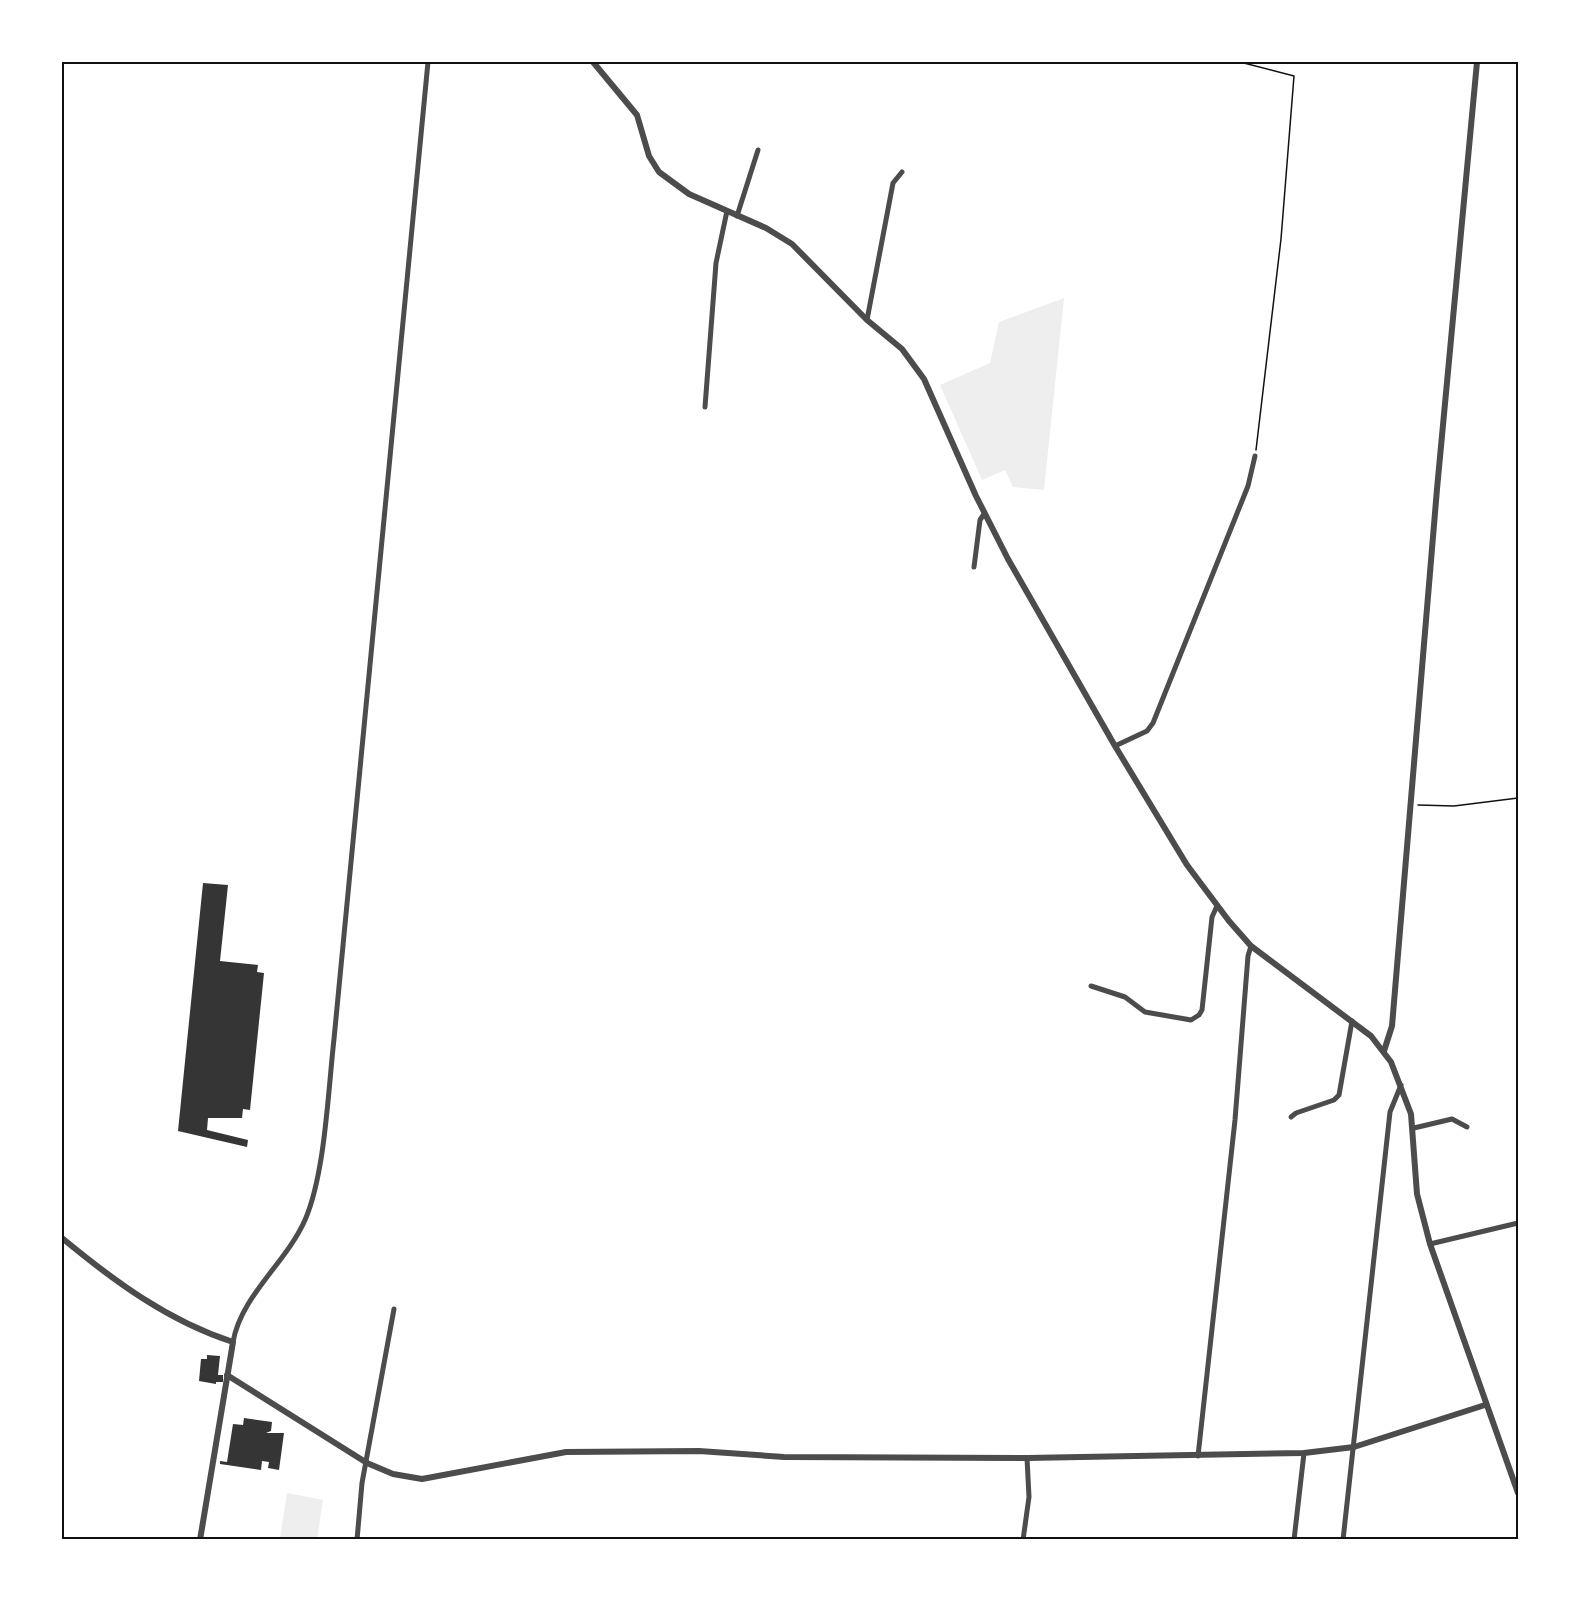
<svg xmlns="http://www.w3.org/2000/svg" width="1580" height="1601" font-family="'IBM Plex Serif',serif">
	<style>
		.green { fill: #eee }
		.building { fill: #353535 }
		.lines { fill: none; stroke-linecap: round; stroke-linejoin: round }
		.path { stroke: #111; stroke-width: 1.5 }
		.minor { stroke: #4c4c4c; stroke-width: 5 }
		.tertiary { stroke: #4c4c4c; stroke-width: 6 }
		.neatline { fill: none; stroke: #111; stroke-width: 2 }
	</style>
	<rect width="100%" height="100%" fill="#fff"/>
	<g class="green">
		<polygon points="1064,298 1044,490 1013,487 1005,470 982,480 940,385 990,363 999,322"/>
		<polygon points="287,1493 323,1500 317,1539 280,1539"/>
	</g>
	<g class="building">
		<polygon points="203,883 228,885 220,961 258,965 257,972 264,973 250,1110 243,1109 242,1118 208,1118 207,1130 248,1140 247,1147 178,1131"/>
		<polygon points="207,1355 220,1356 218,1375 223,1375 223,1382 216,1382 216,1384 199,1381 201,1359 207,1359"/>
		<polygon points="244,1418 272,1422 271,1431 266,1433 284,1433 279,1470 268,1468 269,1462 262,1461 261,1470 220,1464 220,1461 227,1462 233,1424 243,1425"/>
	</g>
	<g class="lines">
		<g class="path">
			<polyline points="1240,62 1294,76 1281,239 1256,450"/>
			<polyline points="1418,805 1454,806 1518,798"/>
		</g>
		<g class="minor">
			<polyline points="737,216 758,150"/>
			<polyline points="867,320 893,183 902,172"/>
			<polyline points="705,407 716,263 727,211"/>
			<polyline points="974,567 980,520 984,514"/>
			<polyline points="1115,746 1147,731 1153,723 1248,486 1255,456"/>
			<polyline points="1091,986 1125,997 1145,1012 1191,1020 1199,1015 1202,1010 1212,917 1217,906"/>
			<polyline points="1291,1117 1296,1113 1334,1100 1339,1095 1352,1021"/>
			<polyline points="1414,1128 1452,1119 1467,1127"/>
			<polyline points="1430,1244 1518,1223"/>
			<path d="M233,1342C241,1296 286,1263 305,1220C325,1174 328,1092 334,1039L428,62"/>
			<polyline points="1198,1456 1235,1120 1248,956 1251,946"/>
			<polyline points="357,1540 362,1483 394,1309"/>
			<polyline points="1023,1540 1029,1497 1027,1458"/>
			<polyline points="1294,1540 1304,1453"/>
			<polyline points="1343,1540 1390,1112 1401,1085"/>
		</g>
		<g class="tertiary">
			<polyline points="593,62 637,115 649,156 659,172 689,194 766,228 792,244 867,320 902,349 924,379 976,496 1008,559 1115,746 1187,865 1229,921 1251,946 1371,1036 1391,1062 1411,1114 1417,1194 1430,1244 1518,1493"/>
			<polyline points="1384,1051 1392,1026 1437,489 1477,62"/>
			<path d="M62,1238C114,1281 168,1321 233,1342L200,1540"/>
			<polyline points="227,1375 367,1463 393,1474 422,1479 566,1452 699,1451 784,1457 1027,1458 1304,1453 1354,1447 1485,1405"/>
		</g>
	</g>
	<rect width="1580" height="1601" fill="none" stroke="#ffffff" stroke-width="126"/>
	<rect x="63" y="63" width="1454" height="1475" class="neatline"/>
</svg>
